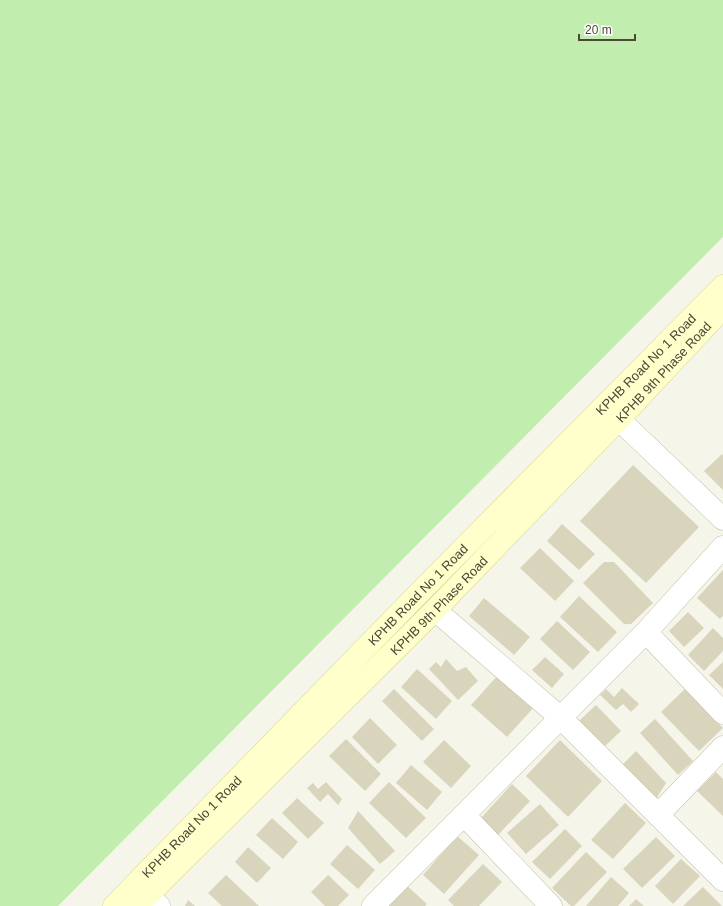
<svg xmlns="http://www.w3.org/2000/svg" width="723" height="906" font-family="Arial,sans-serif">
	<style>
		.green { fill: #c1eeae }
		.building { fill: #d9d5bd }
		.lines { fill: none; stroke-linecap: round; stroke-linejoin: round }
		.street-casing { stroke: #c3c1aa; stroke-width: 23 }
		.secondary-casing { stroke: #d6d693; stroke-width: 23 }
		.street { stroke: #fff; stroke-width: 22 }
		.secondary { stroke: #feffca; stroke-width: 22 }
		.labels { text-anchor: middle; stroke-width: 4; stroke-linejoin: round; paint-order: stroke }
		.street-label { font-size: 13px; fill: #4b4836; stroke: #fff }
	</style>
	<rect width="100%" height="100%" fill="#f6f5e9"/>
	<polygon class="green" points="0,0 723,0 723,237 58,906 0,906"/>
	<g class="building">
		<polygon points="722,454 723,455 723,490 704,471"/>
		<polygon points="633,465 699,527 646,583 580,521"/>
		<polygon points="562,524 595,554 579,570 547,541"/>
		<polygon points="540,548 574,581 555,601 520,568"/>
		<polygon points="604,562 614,562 653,603 631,624 624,624 583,583"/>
		<polygon points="723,570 723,616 720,619 697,598"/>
		<polygon points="579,596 617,632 598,652 560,617"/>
		<polygon points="484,598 530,637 514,655 469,616"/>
		<polygon points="688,612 704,628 684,647 669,631"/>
		<polygon points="557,621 590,652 573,670 540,639"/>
		<polygon points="713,628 723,638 723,651 704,671 688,655"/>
		<polygon points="545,657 564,674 552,688 532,670"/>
		<polygon points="446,659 457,671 466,667 478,681 458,700 429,669 436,662 441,667"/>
		<polygon points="723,662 723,689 709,675"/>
		<polygon points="417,669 452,701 436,719 401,687"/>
		<polygon points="499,674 535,706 507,737 471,705"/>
		<polygon points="622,688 639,704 631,712 623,704 616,710 600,695 606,689 614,697"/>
		<polygon points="394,689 434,729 422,741 382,701"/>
		<polygon points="685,689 723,728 699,751 661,712"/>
		<polygon points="596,705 621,731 604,747 579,721"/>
		<polygon points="370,718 397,745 378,764 352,737"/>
		<polygon points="655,719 693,761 678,775 640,733"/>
		<polygon points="346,739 381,774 365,791 329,756"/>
		<polygon points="444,740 471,766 451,788 423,762"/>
		<polygon points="560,740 602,781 568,817 526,776"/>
		<polygon points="636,751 666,783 656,799 623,764"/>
		<polygon points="411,765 442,792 427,810 396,783"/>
		<polygon points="716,772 723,779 723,816 697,791"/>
		<polygon points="326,782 342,799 338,805 328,794 320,802 307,788 313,783 318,789"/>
		<polygon points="389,782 426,818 406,838 369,803"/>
		<polygon points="512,784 530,801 498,835 480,819"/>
		<polygon points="297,798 324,823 308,839 282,813"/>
		<polygon points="625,803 646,823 613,859 591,840"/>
		<polygon points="540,804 559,825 526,854 507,833"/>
		<polygon points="358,811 395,851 380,864 348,828"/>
		<polygon points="272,818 298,842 283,859 256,835"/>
		<polygon points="565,829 582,846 550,879 532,862"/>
		<polygon points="457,836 479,855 444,894 423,875"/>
		<polygon points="656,837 675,856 642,888 623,869"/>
		<polygon points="347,845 375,870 358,889 330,864"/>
		<polygon points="248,847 271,868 257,883 235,862"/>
		<polygon points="586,852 607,872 574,906 571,906 552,888"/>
		<polygon points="681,859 700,876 673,904 655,886"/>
		<polygon points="483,864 502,882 479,906 454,906 448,900"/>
		<polygon points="226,875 259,906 222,906 208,893"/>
		<polygon points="328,875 349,895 338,906 325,906 311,892"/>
		<polygon points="611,877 629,893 618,906 586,906"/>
		<polygon points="406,885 427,904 425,906 387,906"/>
		<polygon points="703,887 722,906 683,906"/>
		<polygon points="636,899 644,906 629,906"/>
		<polygon points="188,900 195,906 185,906"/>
	</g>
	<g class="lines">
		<g class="street-casing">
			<g id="street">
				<polyline points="605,406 723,519"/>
				<polyline points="435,610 561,718 723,880"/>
				<polyline points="646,632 723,713"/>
				<polyline points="464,815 551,906"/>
				<polyline points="658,815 723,747"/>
				<polyline points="136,884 159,906"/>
				<polyline points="373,906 646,632 723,547"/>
			</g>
		</g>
		<g class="secondary-casing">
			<g id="secondary">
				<path id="s1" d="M114,906L418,594L723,286"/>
				<path id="s2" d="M137,906L435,610L619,419L723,308"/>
			</g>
		</g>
		<use href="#street" class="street"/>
		<use href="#secondary" class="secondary"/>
	</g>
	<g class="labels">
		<g class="street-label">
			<text dy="5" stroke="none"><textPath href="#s1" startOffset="759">KPHB Road No 1 Road</textPath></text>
			<text dy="5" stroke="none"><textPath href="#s2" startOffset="750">KPHB 9th Phase Road</textPath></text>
			<text dy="5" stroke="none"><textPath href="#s1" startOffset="435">KPHB Road No 1 Road</textPath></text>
			<text dy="5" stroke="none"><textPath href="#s2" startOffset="426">KPHB 9th Phase Road</textPath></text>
			<text dy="5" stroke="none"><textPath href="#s1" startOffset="111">KPHB Road No 1 Road</textPath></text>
		</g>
	</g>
	<path d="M579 34v6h56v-6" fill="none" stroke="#4b4836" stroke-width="2"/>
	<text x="585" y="34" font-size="12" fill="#4b4836" stroke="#ffffff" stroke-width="3" paint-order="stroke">20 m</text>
</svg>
